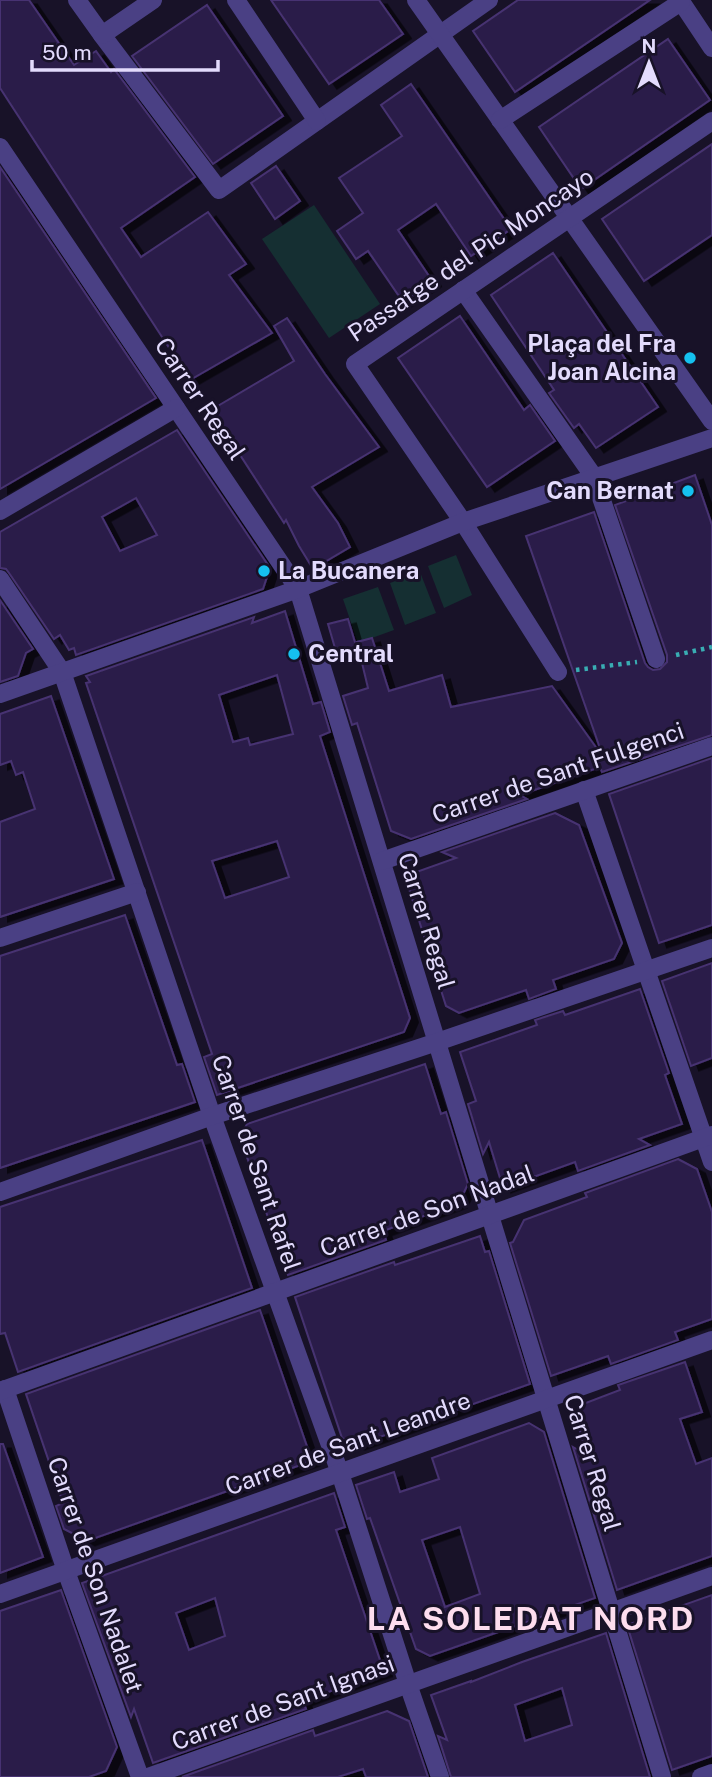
<svg xmlns="http://www.w3.org/2000/svg" width="712" height="1777" font-family="'Public Sans',sans-serif">
	<style>
		.green { fill: #152f32 }
		.building { fill: #2c1f48; stroke: #473372; stroke-width: 2; fill-rule: evenodd; filter: url(#shadow) }
		.lines { fill: none; stroke-linecap: round; stroke-linejoin: round }
		.path { stroke: #39adb3; stroke-width: 4.5; stroke-dasharray: 3.5 5; stroke-linecap: butt }
		.street { stroke: #4a4084; stroke-width: 18 }
		.poi-dot { fill: #15c1ef; stroke: #181228; stroke-width: 2.5 }
		.labels { text-anchor: middle; stroke-width: 6; stroke-linejoin: round; paint-order: stroke }
		.street-label { font-size: 24px; fill: #e3dbfd; stroke: #181228 }
		.poi-label { font-size: 24px; font-weight: bold; fill: #e3dbfd; stroke: #181228; text-anchor: end }
		.district-label { font-size: 32px; font-weight: bold; letter-spacing: 2px; fill: #fdddee; stroke: #181228 }
	</style>
	<defs>
		<filter id="shadow"><feDropShadow dx="8" dy="4.5" stdDeviation="0" flood-color="#0009"/></filter>
	</defs>
	<rect width="100%" height="100%" fill="#181228"/>
	<g class="green">
		<polygon points="314,205 380,304 329,338 262,239"/>
		<polygon points="456,555 472,595 444,608 428,566"/>
		<polygon points="420,572 436,613 405,625 390,583"/>
		<polygon points="378,587 394,630 358,643 343,599"/>
	</g>
	<g class="building">
		<polygon points="0,0 29,0 74,65 96,51 111,72 114,69 195,177 121,228 141,257 208,212 246,264 229,275 272,333 190,380 0,88"/>
		<polygon points="271,0 379,0 403,34 329,84"/>
		<polygon points="518,0 650,0 515,92 473,31"/>
		<polygon points="207,5 283,116 213,164 132,56"/>
		<polygon points="668,39 710,100 581,189 539,127"/>
		<polygon points="411,84 511,229 471,256 436,204 398,230 433,282 403,302 368,251 356,259 337,231 363,213 339,178 402,136 381,105"/>
		<polygon points="712,144 712,235 644,281 602,219"/>
		<polygon points="276,166 300,201 275,219 251,183"/>
		<polygon points="0,167 156,398 0,489"/>
		<polygon points="553,253 658,407 596,448 579,424 574,428 549,393 554,390 491,295"/>
		<polygon points="460,316 524,410 530,405 555,441 487,487 398,358"/>
		<polygon points="287,318 325,374 379,447 312,487 338,523 350,547 313,569 299,546 286,520 284,523 211,410 294,361 274,326"/>
		<path d="M177,430L270,568L263,589L76,655L74,648L69,650L60,635L54,639L9,573L6,569L0,568V532ZM136,498L157,535L120,551L102,517Z"/>
		<polygon points="695,475 712,525 712,735 602,772 600,767 520,795 527,799 411,839 391,831 357,723 352,725 343,696 368,688 357,642 372,638 389,691 442,675 451,707 552,686 603,757 526,536 594,512 645,663 648,667 653,670 660,669 667,662 667,655 615,505"/>
		<polygon points="0,600 33,649 26,653 18,676 0,682"/>
		<path d="M285,611L313,704L321,702L330,732L320,736L410,1018L404,1032L217,1095L204,1057L212,1054L86,683L90,682L86,676L254,617L252,623ZM277,675L293,734L250,745L248,738L233,742L219,695ZM277,841L289,877L225,898L212,861Z"/>
		<polygon points="348,619 357,649 337,655 328,624"/>
		<polygon points="51,696 114,879 0,917 0,822 35,809 23,772 16,775 11,761 0,765 0,714"/>
		<polygon points="712,758 712,925 659,943 609,794"/>
		<polygon points="555,813 579,825 622,943 614,959 553,980 556,989 529,999 526,990 459,1013 446,1006 405,876 456,858 442,852"/>
		<polygon points="125,915 177,1065 182,1064 195,1102 0,1168 0,956"/>
		<polygon points="712,963 712,1058 691,1066 662,981"/>
		<polygon points="640,989 669,1073 665,1075 682,1124 639,1139 650,1145 578,1171 575,1162 503,1188 489,1142 483,1154 468,1104 476,1101 460,1052 537,1025 535,1020 563,1011 565,1015"/>
		<polygon points="425,1064 441,1114 446,1112 468,1184 459,1203 383,1231 386,1240 288,1275 240,1137 247,1124"/>
		<polygon points="202,1140 252,1288 18,1372 5,1333 0,1334 0,1207"/>
		<polygon points="678,1159 697,1169 712,1212 712,1319 675,1332 678,1340 611,1364 608,1356 551,1376 510,1243 513,1242 524,1220 587,1197 585,1193"/>
		<polygon points="480,1236 485,1252 489,1251 530,1384 357,1445 342,1438 295,1297 394,1262 395,1265"/>
		<polygon points="260,1310 312,1461 87,1541 64,1529 56,1506 63,1503 26,1394"/>
		<polygon points="685,1362 702,1412 680,1419 696,1464 712,1458 712,1556 617,1590 573,1447 587,1455 576,1418 583,1404 620,1390 618,1385"/>
		<path d="M529,1423L544,1432L595,1598L430,1656L416,1649L370,1518L367,1519L356,1485L394,1472L400,1492L439,1479L432,1458ZM460,1527L480,1594L445,1607L422,1540Z"/>
		<polygon points="0,1444 3,1444 43,1557 0,1573"/>
		<path d="M334,1493L345,1527L336,1530L384,1672L303,1701L306,1709L153,1763L134,1709L131,1717L82,1583ZM215,1598L225,1636L189,1650L176,1613Z"/>
		<polygon points="61,1590 117,1747 106,1771 89,1777 0,1777 0,1611"/>
		<polygon points="712,1595 712,1756 672,1770 627,1625"/>
		<path d="M606,1633L650,1777H451L438,1736L447,1740L431,1695L471,1681V1682L522,1662ZM562,1688L572,1725L525,1741L515,1705Z"/>
		<polygon points="387,1711 409,1721 428,1777 366,1777 363,1769 338,1777 182,1777 313,1730 315,1736"/>
	</g>
	<g class="lines">
		<g class="path">
			<polyline points="676,655 712,647"/>
			<polyline points="576,670 637,662"/>
		</g>
		<g class="street">
			<polyline points="77,0 102,35 219,190 489,0"/>
			<polyline points="236,0 317,121"/>
			<polyline points="416,0 712,421"/>
			<polyline points="680,0 712,48"/>
			<polyline points="102,35 153,0"/>
			<polyline points="500,120 681,2"/>
			<polyline points="0,147 298,589 662,1777"/>
			<polyline points="463,290 594,477 656,659"/>
			<polyline points="0,511 176,408"/>
			<polyline points="0,579 62,672 212,1116 340,1473 408,1684 440,1777"/>
			<polyline points="558,672 463,522 355,364 712,121"/>
			<polyline points="0,694 298,589 463,522 712,438"/>
			<polyline points="584,790 712,1162"/>
			<polyline points="382,861 712,746"/>
			<polyline points="0,938 137,892"/>
			<polyline points="0,1192 212,1116 437,1042 712,948"/>
			<polyline points="5,1389 66,1571 140,1777"/>
			<polyline points="0,1391 712,1135"/>
			<polyline points="0,1594 712,1340"/>
			<polyline points="148,1777 712,1576"/>
			<polyline points="701,1777 712,1773"/>
		</g>
	</g>
	<g class="poi-dot">
		<circle cx="690" cy="358" r="7"/>
		<circle cx="688" cy="491" r="7"/>
		<circle cx="264" cy="571" r="7"/>
		<circle cx="294" cy="654" r="7"/>
	</g>
	<g class="labels">
		<g class="street-label">
			<text transform="translate(471 255) rotate(-34)" y="8">Passatge del Pic Moncayo</text>
			<text transform="translate(200 399) rotate(56)" y="8">Carrer Regal</text>
			<text transform="translate(558 773) rotate(-19)" y="8">Carrer de Sant Fulgenci</text>
			<text transform="translate(426 921) rotate(73)" y="8">Carrer Regal</text>
			<text transform="translate(256 1163) rotate(71)" y="8">Carrer de Sant Rafel</text>
			<text transform="translate(427 1211) rotate(-20)" y="8">Carrer de Son Nadal</text>
			<text transform="translate(348 1444) rotate(-20)" y="8">Carrer de Sant Leandre</text>
			<text transform="translate(592 1463) rotate(73)" y="8">Carrer Regal</text>
			<text transform="translate(95 1575) rotate(71)" y="8">Carrer de Son Nadalet</text>
			<text transform="translate(283 1703) rotate(-20)" y="8">Carrer de Sant Ignasi</text>
		</g>
		<g class="poi-label">
			<text x="676" y="352">Plaça del Fra<tspan x="676" dy="28">Joan Alcina</tspan></text>
			<text x="674" y="499">Can Bernat</text>
			<text x="278" y="579" text-anchor="start">La Bucanera</text>
			<text x="308" y="662" text-anchor="start">Central</text>
		</g>
		<g class="district-label">
			<text x="531" y="1630">LA SOLEDAT NORD</text>
		</g>
	</g>
	<g transform="translate(649 63)" stroke="#181228" stroke-width="5" paint-order="stroke">
	<path d="M0-5L12 26L0 18L-12 26Z" fill="#e3dbfd"/>
	<text y="-10" font-size="19" font-weight="bold" text-anchor="middle" fill="#e3dbfd">N</text>
	</g>
	<path d="M32 60v10h186v-10" fill="none" stroke="#e3dbfd" stroke-width="3.5"/>
	<text x="42" y="60" font-size="21" fill="#e3dbfd" stroke="#181228" stroke-width="5" paint-order="stroke">50 m</text>
</svg>
